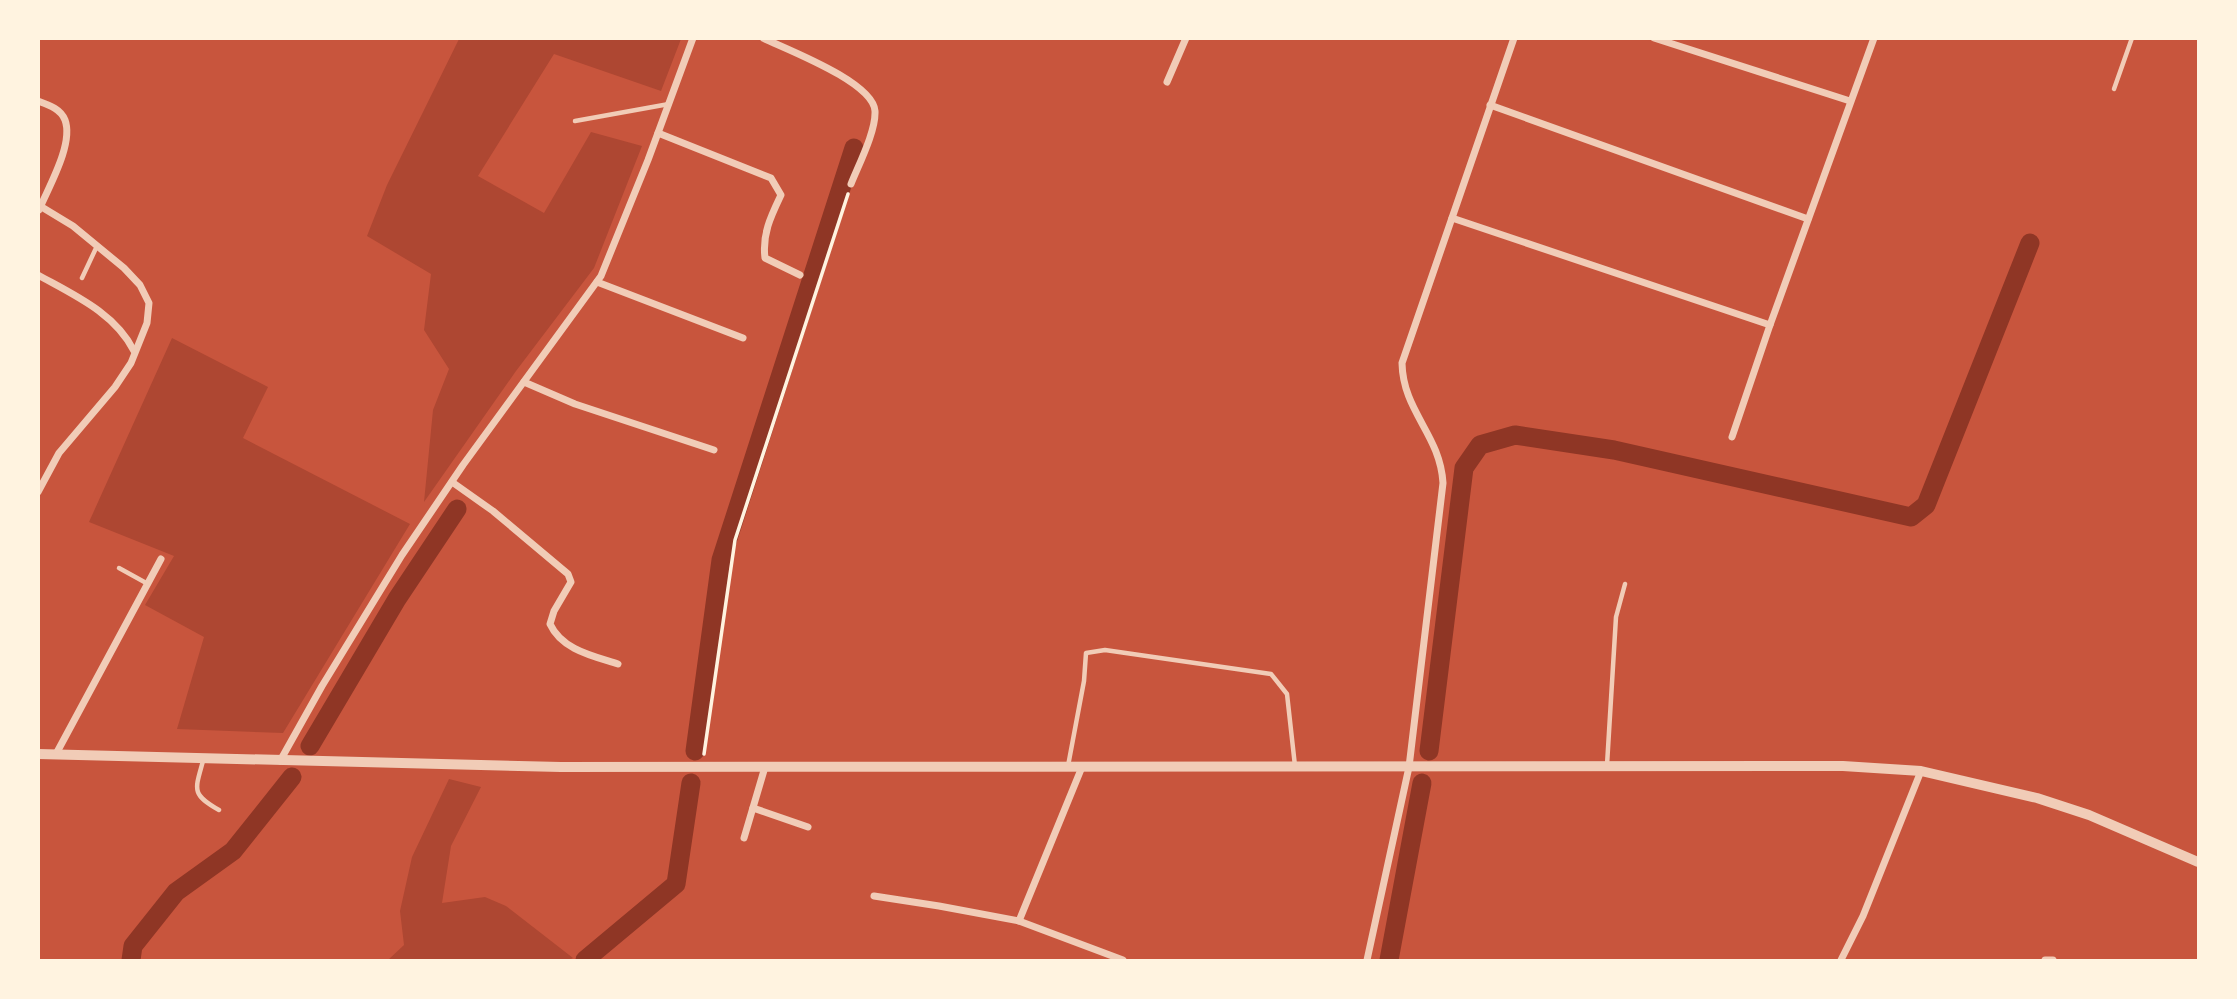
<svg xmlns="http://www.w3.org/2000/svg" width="2237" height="999" font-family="'PT Sans Narrow',sans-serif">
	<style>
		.green { fill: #ae4732 }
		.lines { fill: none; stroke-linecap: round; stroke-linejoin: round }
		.canal { stroke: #8f3625; stroke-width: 19 }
		.path { stroke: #fff3e0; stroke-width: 3.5 }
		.service { stroke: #f1ccb7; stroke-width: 4.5 }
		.minor { stroke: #f1ccb7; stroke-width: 7 }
		.tertiary { stroke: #f1ccb7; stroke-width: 10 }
	</style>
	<rect width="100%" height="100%" fill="#c8553d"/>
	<g class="green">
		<polygon points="459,39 681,39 661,91 554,54 478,176 544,213 591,132 642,146 594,268 516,371 424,502 433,410 449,369 424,330 431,274 367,236 387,185"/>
		<polygon points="172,338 268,387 243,438 410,524 283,733 177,729 204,637 145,605 174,556 89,522"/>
		<polygon points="449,779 481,787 451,846 442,903 485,897 506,906 573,958 569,960 388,960 404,945 400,911 412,857"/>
	</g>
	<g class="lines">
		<g class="canal">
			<polyline points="310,746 397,599 457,509"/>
			<polyline points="695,751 721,560 854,148"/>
			<polyline points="1429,751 1464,468 1480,445 1515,435 1614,450 1911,517 1926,505 2030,243"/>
			<polyline points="131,960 133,946 176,892 233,851 292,777"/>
			<polyline points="585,960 676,884 691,783"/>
			<polyline points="1389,960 1422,783"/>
		</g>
		<polyline class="path" points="704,754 735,540 848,194"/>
		<g class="service">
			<polyline points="2114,89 2132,38"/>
			<polyline points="575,121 669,104"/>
			<polyline points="82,278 97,246"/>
			<polyline points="119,568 148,584"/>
			<path d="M203,761C195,790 191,794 219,810"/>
			<polyline points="1607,765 1616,617 1625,584"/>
			<polyline points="1068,766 1084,681 1086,653 1105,650 1271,674 1287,694 1295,766"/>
		</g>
		<g class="minor">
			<path d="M763,38C788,50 873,82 875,111C876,131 859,164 851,184"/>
			<polyline points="1654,38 1850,101"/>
			<polyline points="1167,82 1186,38"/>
			<path d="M38,101C49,105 61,109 65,120C74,144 48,188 39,210"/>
			<polyline points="1490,105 1808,219"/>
			<path d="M658,133L771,178L781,195C771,216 762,234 765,258L800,275"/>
			<polyline points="1452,218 1770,325"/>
			<path d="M38,275C74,295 115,313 134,351"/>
			<polyline points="597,282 743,338"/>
			<polyline points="524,382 575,404 714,450"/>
			<polyline points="1732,437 1770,325 1874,38"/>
			<path d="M452,482L493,511L568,574L571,582L554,611L550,624C562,650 593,656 618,664"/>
			<polyline points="38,492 59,453 115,387 131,363 147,323 149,303 140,285 124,268 73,226 40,206"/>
			<polyline points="56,754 161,559"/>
			<polyline points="280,761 322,686 402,555 463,465 601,276 648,160 693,38"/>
			<polyline points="753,808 808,827"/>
			<polyline points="744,838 765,767"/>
			<polyline points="874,896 939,906 1019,921 1123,960"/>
			<polyline points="1019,921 1082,767"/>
			<path d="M1367,960L1409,767L1443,483C1440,434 1403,412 1402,363L1514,38"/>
			<polyline points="1841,960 1863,916 1921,771"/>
			<polyline points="2045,960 2053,960"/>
		</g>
		<polyline class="tertiary" points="38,754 561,767 1843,766 1921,771 2037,798 2089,815 2198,862"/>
	</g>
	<rect width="2237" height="999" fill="none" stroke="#fff3e0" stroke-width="80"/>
</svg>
